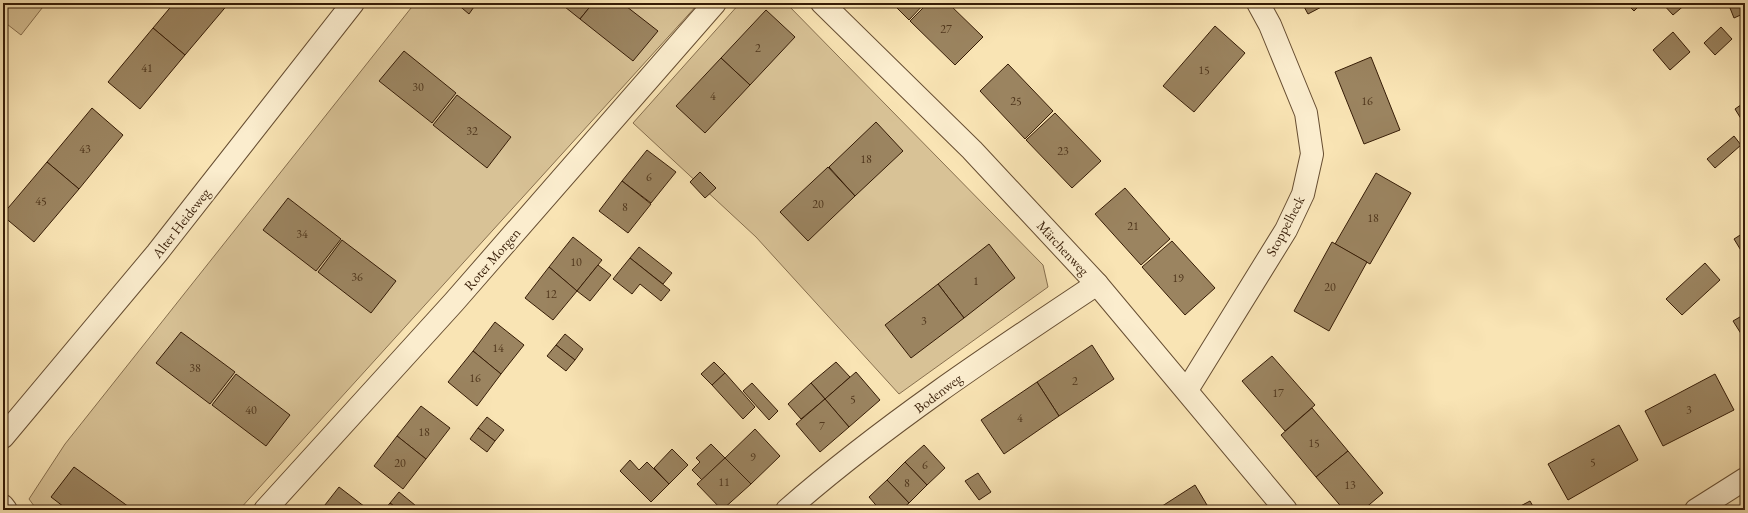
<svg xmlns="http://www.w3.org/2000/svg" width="1748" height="513" font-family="'EB Garamond',serif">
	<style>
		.green { fill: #d8c296; stroke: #876f4e }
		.building { fill: #9b8460; stroke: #361c06 }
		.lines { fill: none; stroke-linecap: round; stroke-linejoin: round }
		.minor-casing { stroke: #674e32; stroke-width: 24 }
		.tertiary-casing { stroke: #674e32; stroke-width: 24 }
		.minor { stroke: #fbedce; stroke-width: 22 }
		.tertiary { stroke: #fbedce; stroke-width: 22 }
		.labels { text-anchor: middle; stroke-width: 3.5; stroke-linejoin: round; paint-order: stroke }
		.number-label { font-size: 12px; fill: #4f361c }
		.street-label { font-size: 14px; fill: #361c06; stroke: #fbedce }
	</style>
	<rect width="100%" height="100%" fill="#f9e4b4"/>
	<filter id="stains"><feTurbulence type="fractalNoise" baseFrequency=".005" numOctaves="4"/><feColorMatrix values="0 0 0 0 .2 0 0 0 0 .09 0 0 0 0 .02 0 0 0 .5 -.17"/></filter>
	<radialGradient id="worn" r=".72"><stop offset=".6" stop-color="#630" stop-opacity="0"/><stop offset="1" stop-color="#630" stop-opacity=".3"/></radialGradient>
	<g class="green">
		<polygon points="3,3 46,3 21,35 3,21"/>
		<polygon points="415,3 698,4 239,510 37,510 29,499 65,444"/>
		<polygon points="740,3 786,3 1043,265 1048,287 899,394 756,237 633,123"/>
	</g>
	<g class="building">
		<polygon points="174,3 229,3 185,55 153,28"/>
		<polygon points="456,3 475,3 476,4 469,14"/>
		<polygon points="560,3 593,3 580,19"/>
		<polygon points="593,3 622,3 658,31 633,61 580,19"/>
		<polygon points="892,3 925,3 909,20"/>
		<polygon points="928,3 948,3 983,37 955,65 910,21"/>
		<polygon points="1302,3 1329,3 1308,14"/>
		<polygon points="1626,3 1642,3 1634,11"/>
		<polygon points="1662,3 1687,3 1673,15"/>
		<polygon points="1728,3 1745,3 1745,13 1734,18"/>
		<polygon points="766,10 795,37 750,85 721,58"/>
		<polygon points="1215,26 1245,53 1194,112 1163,86"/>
		<polygon points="1721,27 1732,39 1715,55 1704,43"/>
		<polygon points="153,28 185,55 140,109 108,82"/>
		<polygon points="1673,32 1690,52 1670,70 1653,50"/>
		<polygon points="404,51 456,93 432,123 379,81"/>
		<polygon points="1371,57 1400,130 1364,144 1335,72"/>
		<polygon points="721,58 750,85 705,133 676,106"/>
		<polygon points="1008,64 1053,111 1025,139 980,91"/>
		<polygon points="457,95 511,137 487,168 433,125"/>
		<polygon points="1745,102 1745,121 1743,122 1735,109"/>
		<polygon points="92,108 123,135 79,189 47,162"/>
		<polygon points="1055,113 1101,161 1072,188 1026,140"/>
		<polygon points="876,122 903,151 855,196 829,167"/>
		<polygon points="1734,136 1741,145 1715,168 1707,159"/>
		<polygon points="647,150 676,172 651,203 622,181"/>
		<polygon points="47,162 79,189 34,242 3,216 3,214"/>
		<polygon points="828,167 855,196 808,241 780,212"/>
		<polygon points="700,172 716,188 705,198 690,182"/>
		<polygon points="1376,173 1411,193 1370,264 1335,244"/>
		<polygon points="622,181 651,204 628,233 599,211"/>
		<polygon points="1125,188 1170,239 1141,265 1095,214"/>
		<polygon points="288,198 341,239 316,271 263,230"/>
		<polygon points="1745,232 1745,257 1734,239"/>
		<polygon points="573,237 602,260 577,291 549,267"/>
		<polygon points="342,240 396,281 371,313 318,272"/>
		<polygon points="1172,241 1215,288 1185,315 1142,267"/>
		<polygon points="1332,242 1367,262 1329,331 1294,311"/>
		<polygon points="989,244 1015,278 964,318 938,284"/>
		<polygon points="639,247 672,273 663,284 630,258"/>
		<polygon points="630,258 670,290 661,301 640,284 632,294 613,279"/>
		<polygon points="1705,263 1720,280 1682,315 1666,299"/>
		<polygon points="598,265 611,275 590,301 577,291"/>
		<polygon points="549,267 577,291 553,320 525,298"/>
		<polygon points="938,284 964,318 911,358 885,325"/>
		<polygon points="1745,314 1745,340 1733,321"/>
		<polygon points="495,322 524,345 501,374 473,351"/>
		<polygon points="181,332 235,372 210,404 156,363"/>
		<polygon points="565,334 583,349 575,360 556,345"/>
		<polygon points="556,345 575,360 566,371 547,356"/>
		<polygon points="1092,345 1114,379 1059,416 1037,382"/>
		<polygon points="473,351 501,374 477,406 448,382"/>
		<polygon points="1272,356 1315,405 1285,431 1242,381"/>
		<polygon points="714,362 725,373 712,385 701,374"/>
		<polygon points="836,362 850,377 825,399 811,383"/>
		<polygon points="856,372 880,400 849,427 825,399"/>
		<polygon points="725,373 755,407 743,419 712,385"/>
		<polygon points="236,374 290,415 266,446 212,405"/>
		<polygon points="1715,374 1734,410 1663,446 1645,411"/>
		<polygon points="1037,382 1059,416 1004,454 981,420"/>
		<polygon points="752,383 778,411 769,420 743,391"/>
		<polygon points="811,383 825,399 801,419 788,404"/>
		<polygon points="825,399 849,427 820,452 796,424"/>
		<polygon points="421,406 450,428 426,459 397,436"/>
		<polygon points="1312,408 1348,451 1316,477 1281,435"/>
		<polygon points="487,417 504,430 495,441 478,428"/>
		<polygon points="1619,425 1638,460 1568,500 1548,464"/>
		<polygon points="478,428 495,441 487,452 470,439"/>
		<polygon points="755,429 780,456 751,484 725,458"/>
		<polygon points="397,436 426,459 403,489 374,466"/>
		<polygon points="711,444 725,458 702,480 692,470 700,462 696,458"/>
		<polygon points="924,445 945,468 927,485 905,462"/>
		<polygon points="672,449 688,465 669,484 654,468"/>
		<polygon points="1348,451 1383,493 1363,510 1344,510 1316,477"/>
		<polygon points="725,458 751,484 722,510 697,484"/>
		<polygon points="630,460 639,470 647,462 669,484 651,502 620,471"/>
		<polygon points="905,462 927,485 909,503 887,480"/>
		<polygon points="74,467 129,507 127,510 68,510 51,497"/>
		<polygon points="978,473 991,492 979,500 965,481"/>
		<polygon points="887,480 909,503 901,510 880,510 869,497"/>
		<polygon points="1195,485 1210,510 1156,510"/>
		<polygon points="339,487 369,510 321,510"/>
		<polygon points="399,492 421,510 399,510 390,503"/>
		<polygon points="1530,501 1535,510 1513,510"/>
		<polygon points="390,503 399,510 384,510"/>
	</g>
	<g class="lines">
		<g class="minor-casing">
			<g id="minor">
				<polyline points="822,3 972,150 1097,284 1286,510"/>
				<polyline points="1187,390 1286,230 1303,194 1312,154 1306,113 1270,25 1258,3"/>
				<polyline points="3,506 6,510"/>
				<polyline points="265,510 454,302 715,3"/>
				<path d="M787,510C883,426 990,355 1097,284"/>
				<polyline points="1696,510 1745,479"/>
			</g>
		</g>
		<g class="tertiary-casing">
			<polyline id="tertiary" points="3,437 157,253 353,3"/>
		</g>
		<use href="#minor" class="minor"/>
		<use href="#tertiary" class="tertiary"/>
	</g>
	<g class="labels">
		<g class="number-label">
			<text x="946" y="33">27</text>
			<text x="758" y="52">2</text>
			<text x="147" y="72">41</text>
			<text x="1204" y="74">15</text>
			<text x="418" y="91">30</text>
			<text x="713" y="100">4</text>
			<text x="1016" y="105">25</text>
			<text x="1367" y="105">16</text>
			<text x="472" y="135">32</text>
			<text x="85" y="153">43</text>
			<text x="1063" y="155">23</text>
			<text x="866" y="163">18</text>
			<text x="649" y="181">6</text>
			<text x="41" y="205">45</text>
			<text x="818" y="208">20</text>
			<text x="625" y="211">8</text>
			<text x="1373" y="222">18</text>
			<text x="1133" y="230">21</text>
			<text x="302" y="238">34</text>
			<text x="576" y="266">10</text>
			<text x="357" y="281">36</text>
			<text x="1178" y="282">19</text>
			<text x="976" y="285">1</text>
			<text x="1330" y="291">20</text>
			<text x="551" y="298">12</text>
			<text x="924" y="325">3</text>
			<text x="498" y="352">14</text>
			<text x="195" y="372">38</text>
			<text x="475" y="382">16</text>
			<text x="1075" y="385">2</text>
			<text x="1278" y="397">17</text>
			<text x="853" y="403">5</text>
			<text x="251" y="414">40</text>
			<text x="1689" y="414">3</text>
			<text x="1020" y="422">4</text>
			<text x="822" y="430">7</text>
			<text x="424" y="436">18</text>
			<text x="1314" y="447">15</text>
			<text x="753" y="461">9</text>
			<text x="1593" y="466">5</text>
			<text x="400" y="467">20</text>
			<text x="925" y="469">6</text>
			<text x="724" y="486">11</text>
			<text x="907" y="487">8</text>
			<text x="1350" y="489">13</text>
		</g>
		<g class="street-label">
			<text transform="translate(181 223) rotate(-52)" y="5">Alter Heideweg</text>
			<text transform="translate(1285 226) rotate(-62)" y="5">Stoppelheck</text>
			<text transform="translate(1063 248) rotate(47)" y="5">Märchenweg</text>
			<text transform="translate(492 259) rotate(-49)" y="5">Roter Morgen</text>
			<text transform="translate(938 393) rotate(-37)" y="5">Bodenweg</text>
		</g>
	</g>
	<rect width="1748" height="513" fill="none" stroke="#f9e4b4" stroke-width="16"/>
	<rect x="4" y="4" width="1740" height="505" fill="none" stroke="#361c06" stroke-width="2"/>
	<rect x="8" y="8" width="1732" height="497" fill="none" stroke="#361c06"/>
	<rect width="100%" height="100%" filter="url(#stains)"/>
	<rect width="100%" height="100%" fill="url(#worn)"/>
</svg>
